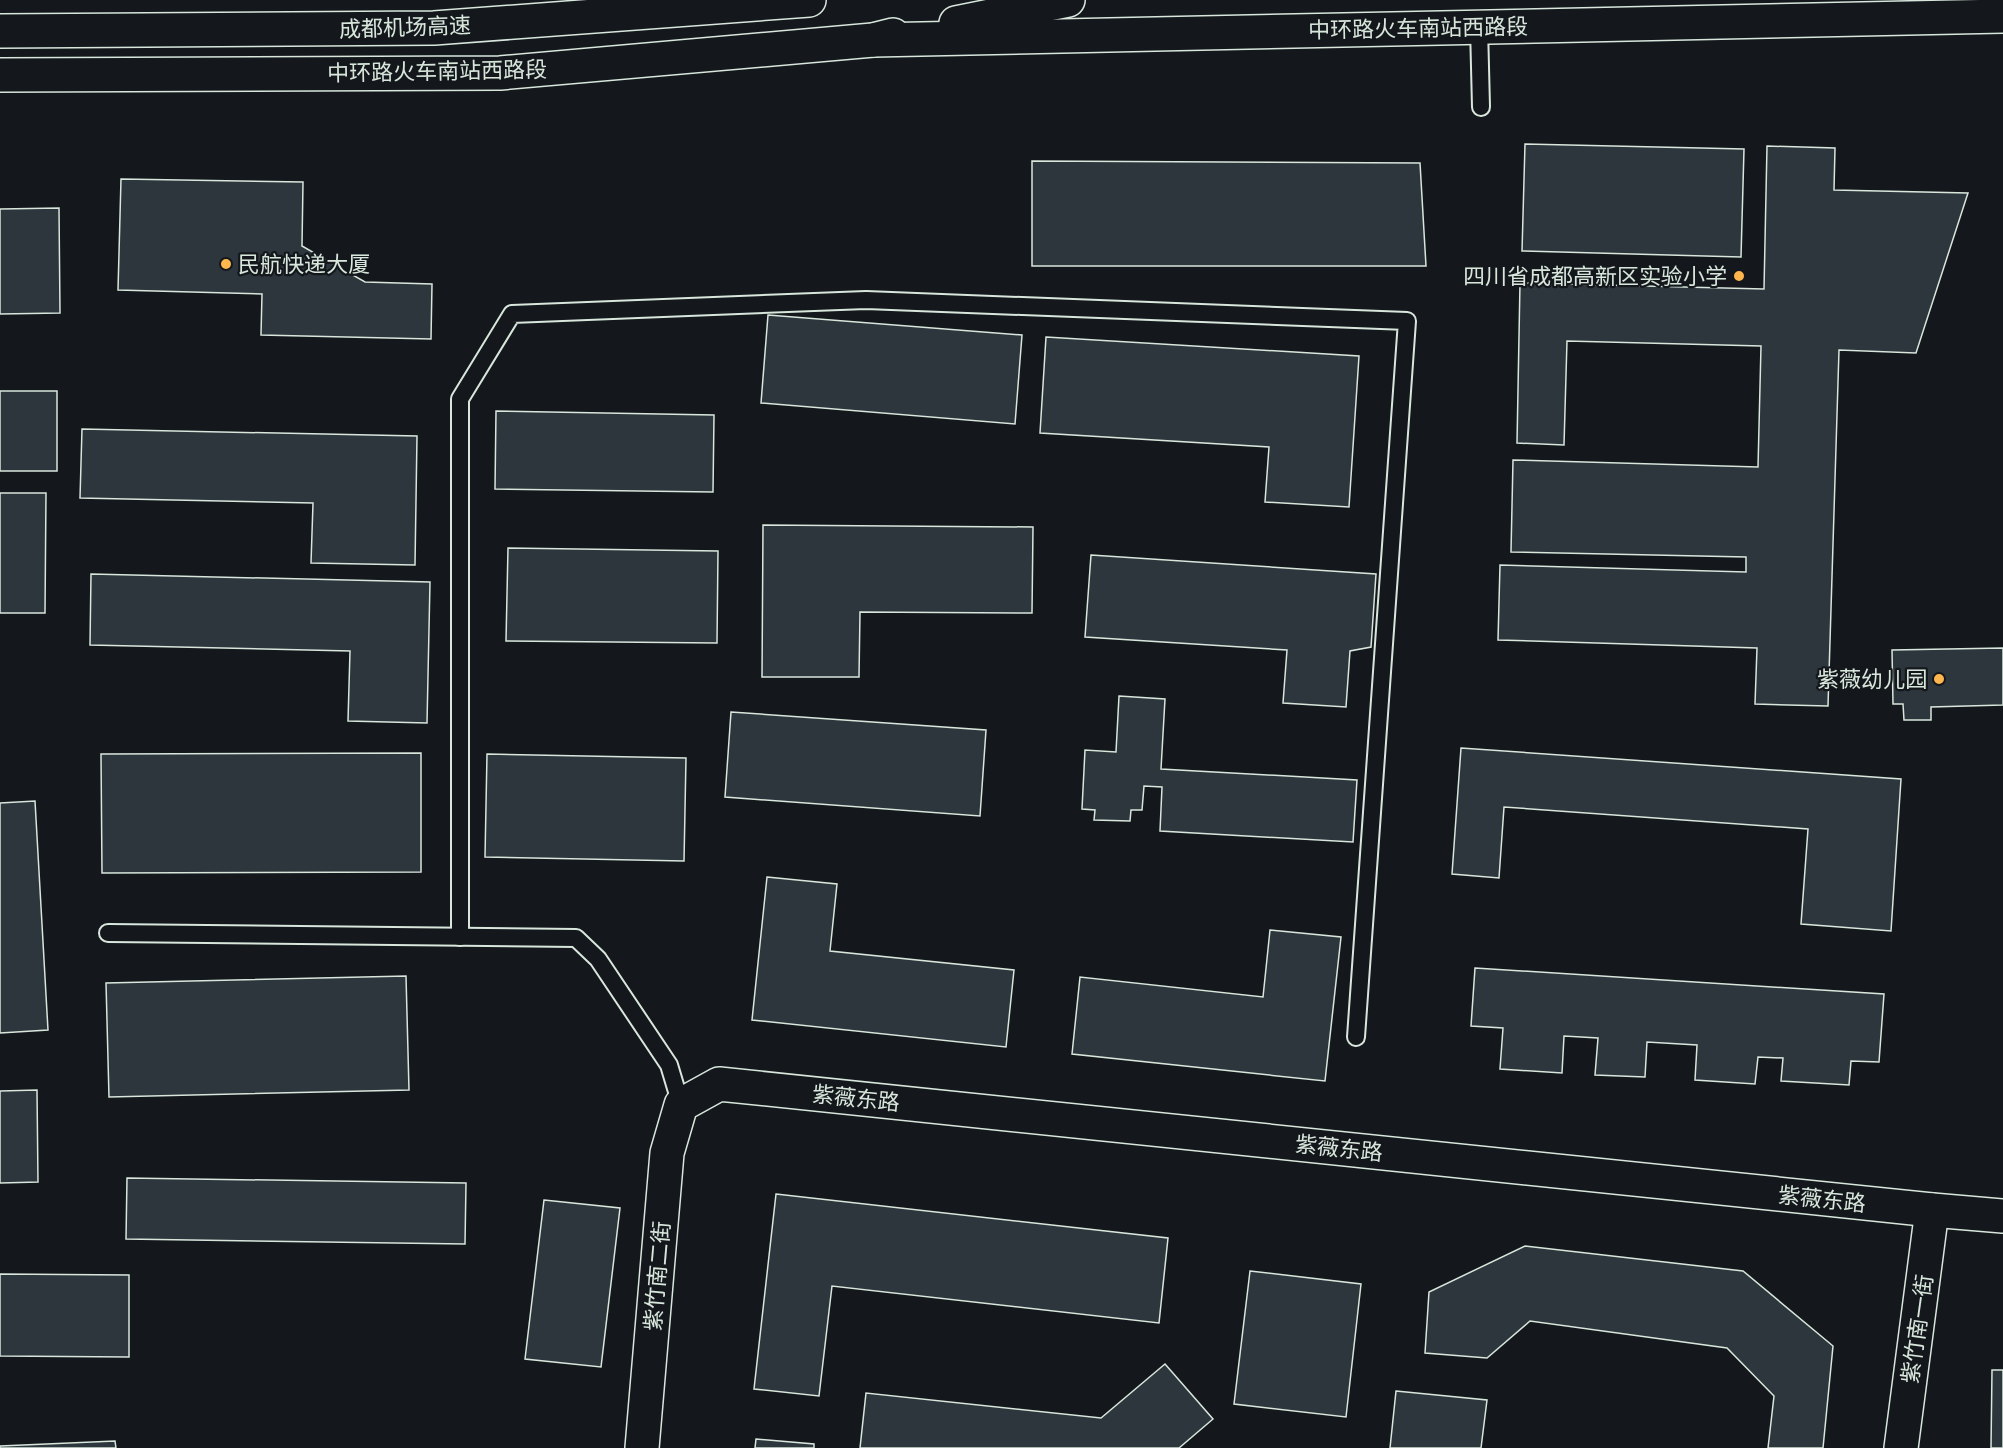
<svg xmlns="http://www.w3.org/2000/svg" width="2003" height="1448" font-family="Figtree,'Noto Sans SC',sans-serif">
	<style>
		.building { fill: #2c363c; stroke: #d8e6dc; stroke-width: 1.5 }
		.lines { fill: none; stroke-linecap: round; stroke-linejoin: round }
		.lane-casing { stroke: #d8e6dc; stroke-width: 20 }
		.street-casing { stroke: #d8e6dc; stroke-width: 36 }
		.primary-casing { stroke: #d8e6dc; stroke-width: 36 }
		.highway-casing { stroke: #d8e6dc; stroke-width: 36 }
		.lane { stroke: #14181c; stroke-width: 16 }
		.street { stroke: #14181c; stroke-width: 33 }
		.primary { stroke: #14181c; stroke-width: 33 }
		.highway { stroke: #14181c; stroke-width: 33 }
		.poi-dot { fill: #ffb74d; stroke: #14181c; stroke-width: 2 }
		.labels { text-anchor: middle; stroke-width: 4.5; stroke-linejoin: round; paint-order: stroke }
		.street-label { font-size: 22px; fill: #d8e6dc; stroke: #14181c }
		.poi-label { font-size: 22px; fill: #d8e6dc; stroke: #14181c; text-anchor: end }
	</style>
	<rect width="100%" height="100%" fill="#14181c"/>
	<g class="building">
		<polygon points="1525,144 1744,149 1741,257 1522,251"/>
		<polygon points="1767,146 1835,148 1834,190 1968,193 1916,353 1839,350 1828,706 1755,704 1757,648 1498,640 1500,565 1746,572 1746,557 1511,552 1513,460 1758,467 1761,346 1567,341 1564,445 1517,443 1520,283 1764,289"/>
		<polygon points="1032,161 1420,163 1426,266 1032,266"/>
		<polygon points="121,179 303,182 302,246 365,282 432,284 431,339 261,335 262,294 118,290"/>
		<polygon points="59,208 60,313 0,314 0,209"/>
		<polygon points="768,315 1022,335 1015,424 761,403"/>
		<polygon points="1046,337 1359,356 1349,507 1265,502 1269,447 1040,433"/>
		<rect x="0" y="391" width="57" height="80"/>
		<polygon points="496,411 714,415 713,492 495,489"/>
		<polygon points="82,429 417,436 415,565 311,563 313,503 80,498"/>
		<polygon points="0,493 46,493 45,613 0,613"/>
		<polygon points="763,525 1033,527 1032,613 860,612 859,677 762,677"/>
		<polygon points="508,548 718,551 717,643 506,641"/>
		<polygon points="1091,555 1376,574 1371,647 1350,651 1346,707 1283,703 1287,650 1085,637"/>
		<polygon points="91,574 430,582 427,723 348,721 350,651 90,645"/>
		<polygon points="2003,648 2003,705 1931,707 1931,720 1904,720 1903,704 1893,704 1892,650"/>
		<polygon points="1119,696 1165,699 1161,769 1357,780 1353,842 1160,831 1162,787 1144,786 1142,810 1131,810 1130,821 1094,820 1095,810 1082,809 1085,750 1116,752"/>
		<polygon points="731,712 986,730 980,816 725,797"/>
		<polygon points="1461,748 1901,779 1891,931 1801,924 1808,829 1504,807 1499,878 1452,874"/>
		<polygon points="421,753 421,872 102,873 101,754"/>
		<polygon points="487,754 686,758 684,861 485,857"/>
		<polygon points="35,801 48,1030 0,1033 0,803"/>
		<polygon points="767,877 837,884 830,951 1014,970 1006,1047 752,1020"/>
		<polygon points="1270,930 1341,937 1325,1081 1072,1054 1080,977 1263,997"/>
		<polygon points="1475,968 1884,994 1879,1062 1851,1061 1849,1085 1781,1081 1783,1058 1758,1057 1755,1084 1695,1080 1697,1045 1647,1042 1645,1077 1595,1075 1598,1038 1564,1036 1562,1073 1500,1069 1503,1028 1471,1026"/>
		<polygon points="406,976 409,1090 109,1097 106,983"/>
		<polygon points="37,1090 38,1182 0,1183 0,1091"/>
		<polygon points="127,1178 466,1183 465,1244 126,1239"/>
		<polygon points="776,1194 1168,1238 1159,1323 832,1286 819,1396 754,1389"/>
		<polygon points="544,1200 620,1208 601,1367 525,1359"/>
		<polygon points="1525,1246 1743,1271 1833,1346 1823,1448 1768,1448 1774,1396 1727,1348 1530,1321 1487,1358 1425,1353 1429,1292"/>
		<polygon points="1250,1271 1361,1284 1346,1417 1234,1404"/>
		<polygon points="0,1274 129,1275 129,1357 0,1356"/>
		<polygon points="1165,1364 1213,1419 1179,1448 860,1448 866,1393 1101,1418"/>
		<polygon points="1992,1370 2003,1370 2003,1448 1991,1448"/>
		<polygon points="1396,1391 1487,1400 1481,1448 1390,1448"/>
		<polygon points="756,1439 814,1444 814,1448 755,1448"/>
		<polygon points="115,1441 116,1448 0,1448 0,1446"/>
	</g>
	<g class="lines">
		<g class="lane-casing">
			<g id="lane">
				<polyline points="1479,27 1481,107"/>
				<polyline points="108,933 576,938 598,959 669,1065 681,1105"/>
				<polyline points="460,937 460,399 512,314 866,300 1407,321 1356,1037"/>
			</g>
		</g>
		<g class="street-casing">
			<g id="street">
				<polyline points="642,1448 667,1153 681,1105 719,1084 1932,1210 2003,1216"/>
				<polyline points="1901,1448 1932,1210"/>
			</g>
		</g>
		<g class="primary-casing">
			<g id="primary">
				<polyline points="956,23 1068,0"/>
				<polyline points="873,40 2003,16"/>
				<polyline points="0,75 500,73 873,40 893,35"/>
			</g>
		</g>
		<g class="highway-casing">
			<polyline id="highway" points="0,31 434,28 809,0"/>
		</g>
		<use href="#lane" class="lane"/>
		<use href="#street" class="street"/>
		<use href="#primary" class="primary"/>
		<use href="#highway" class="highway"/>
	</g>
	<g class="poi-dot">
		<circle cx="226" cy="264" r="6"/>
		<circle cx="1739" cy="276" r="6"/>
		<circle cx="1939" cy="679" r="6"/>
	</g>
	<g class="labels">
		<g class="street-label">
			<text transform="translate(405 27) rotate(-2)" y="8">成都机场高速</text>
			<text transform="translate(1418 28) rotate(-1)" y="8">中环路火车南站西路段</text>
			<text transform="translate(437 71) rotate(-1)" y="8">中环路火车南站西路段</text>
			<text transform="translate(856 1098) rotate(6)" y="8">紫薇东路</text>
			<text transform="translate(1339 1148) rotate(6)" y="8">紫薇东路</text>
			<text transform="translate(1822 1199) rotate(6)" y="8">紫薇东路</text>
			<text transform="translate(657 1276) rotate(-85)" y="8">紫竹南二街</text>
			<text transform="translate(1917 1329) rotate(-82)" y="8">紫竹南一街</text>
		</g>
		<g class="poi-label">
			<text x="238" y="272" text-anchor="start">民航快递大厦</text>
			<text x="1727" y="284">四川省成都高新区实验小学</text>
			<text x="1927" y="687">紫薇幼儿园</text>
		</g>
	</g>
</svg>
